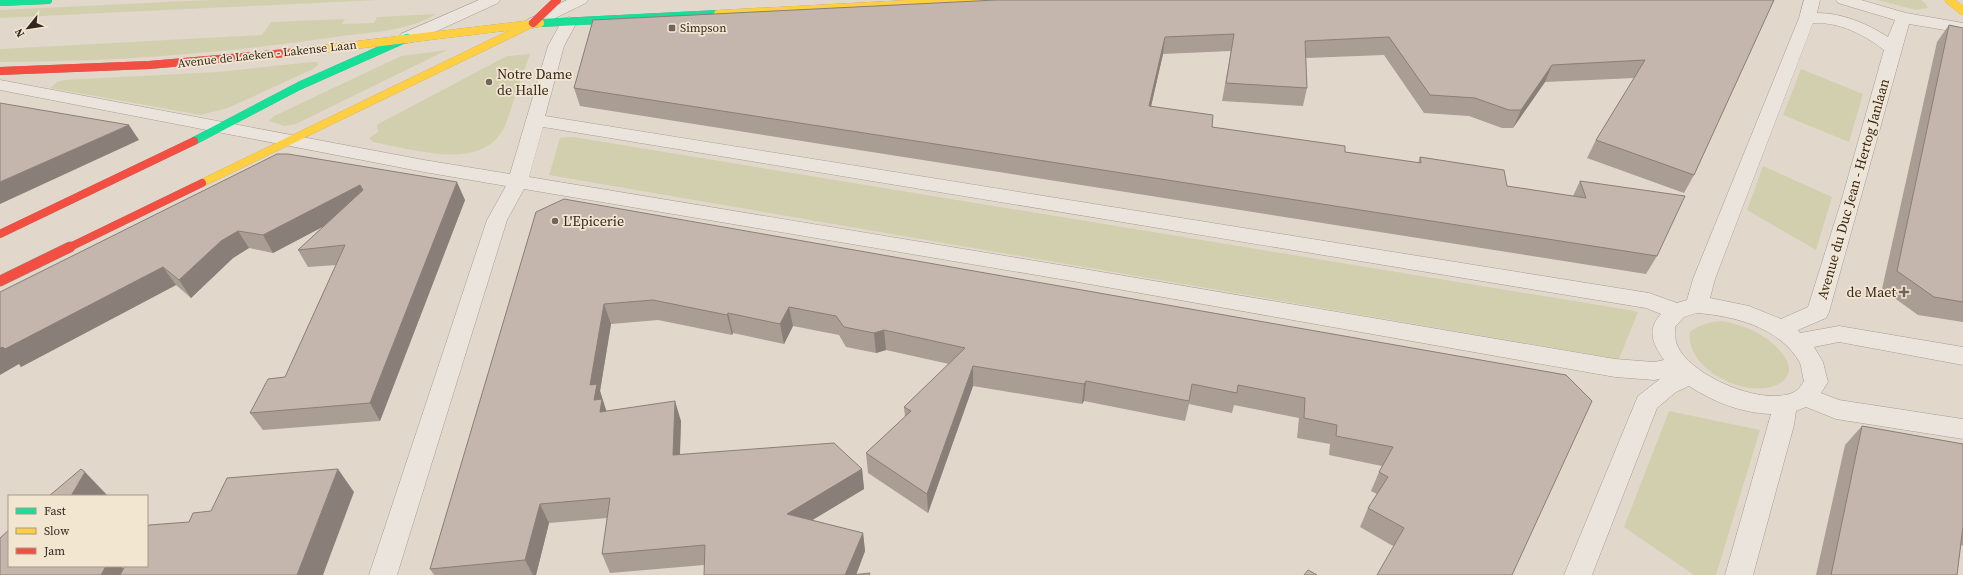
<svg xmlns="http://www.w3.org/2000/svg" width="1963" height="575" font-family="'Source Serif 4',serif">
	<style>
		.green { fill: #d2cfae }
		.lines { fill: none; stroke-linecap: round; stroke-linejoin: round }
		.street-casing { stroke: #a69d94; stroke-width: 1 }
		.fast-casing { stroke: #968d84; stroke-width: 8 }
		.slow-casing { stroke: #968d84; stroke-width: 8 }
		.jam-far1-casing { stroke: #968d84; stroke-width: 8 }
		.jam-casing { stroke: #968d84; stroke-width: 11 }
		.street { fill: #eae4dc; fill-rule: evenodd }
		.fast { stroke: #16e098; stroke-width: 8 }
		.slow { stroke: #ffcf43; stroke-width: 8 }
		.jam-far1 { stroke: #f24e42; stroke-width: 8 }
		.jam { stroke: #f24e42; stroke-width: 10 }
		.wall { fill: #a99d94 }
		.shaded-wall { fill: #897f78 }
		.building { fill: #c4b6ac; stroke: #897f78 }
		.poi-dot { fill: #70645b; stroke: #f2e6d1; stroke-width: 1.5 }
		.labels { text-anchor: middle; stroke-width: 3.5; stroke-linejoin: round; paint-order: stroke }
		.far-poi-label { font-size: 12px; fill: #33261e; stroke: #f2e6d1; text-anchor: start }
		.far-street-label { font-size: 12px; fill: #33261e; stroke: #f2e6d1 }
		.poi-label { font-size: 14px; fill: #33261e; stroke: #f2e6d1; text-anchor: start }
		.street-label { font-size: 14px; fill: #33261e; stroke: #f2e6d1 }
	</style>
	<rect width="100%" height="100%" fill="#e1d8cb"/>
	<g class="green">
		<polygon points="209,0 378,0 0,18 0,10"/>
		<polygon points="1877,0 1921,0 1926,4 1928,8 1916,10"/>
		<path d="M436,14C408,32 368,32 336,37C224,53 112,62 0,62V49L262,35L271,22L345,19L342,24L374,23L377,17Z"/>
		<polygon points="447,50 296,124 284,126 269,121 274,116 401,56"/>
		<path d="M530,54L505,126C484,171 420,151 383,144L373,142L369,138L378,132L377,125L380,123L507,56Z"/>
		<polygon points="312,62 317,62 318,65 313,69 228,108 201,115 50,88 57,82 64,80 217,72"/>
		<polygon points="1801,69 1863,94 1849,142 1783,115"/>
		<polygon points="573,137 1629,310 1638,312 1619,359 549,175 560,138"/>
		<polygon points="1763,166 1832,197 1816,250 1747,210"/>
		<path d="M1723,321C1746,326 1766,334 1781,352C1803,378 1775,391 1751,388C1724,385 1686,363 1690,332C1700,324 1710,322 1723,321Z"/>
		<polygon points="1669,411 1760,430 1716,575 1694,575 1624,527"/>
	</g>
	<g class="lines">
		<g class="street-casing">
			<g id="street">
				<polygon points="479,0 500,0 498,3 413,42 407,43 401,42 399,38 401,34"/>
				<polygon points="567,0 588,0 586,3 539,26 533,28 527,26 525,23 527,20"/>
				<path d="M1804,0H1820L1817,13C1842,13 1866,23 1888,37L1895,20L1838,3L1836,0H1861L1906,13L1963,23V33L1909,24L1829,312L1826,318L1798,330L1800,333L1839,326L1963,347V365L1839,342L1814,347L1823,362L1828,382L1821,393L1839,400L1963,419V439L1836,419L1806,407L1796,411L1794,425L1753,575H1725L1771,414C1741,413 1714,402 1689,386L1676,392L1657,408L1592,575H1564L1635,403L1638,396L1660,379L1654,380L1615,377L1072,281L524,189L507,220L397,575H369L487,220L506,186L424,172L0,90V80L424,160L510,174L548,46L563,19L569,17L575,19L577,22L564,46L545,116L1649,293L1677,303L1687,300L1693,279L1799,18ZM1813,23C1840,22 1863,34 1884,50L1841,202L1808,307L1781,319L1749,306L1710,298L1715,279ZM543,127L1646,308L1661,314C1646,330 1653,344 1664,360L1654,362L1615,359L1072,267L529,177ZM1697,313C1734,316 1780,327 1800,363C1802,368 1802,375 1804,381C1802,384 1799,389 1796,391C1766,409 1686,375 1676,342C1675,338 1676,331 1675,327L1684,317Z"/>
			</g>
		</g>
		<g class="fast-casing">
			<g id="fast">
				<polyline points="0,2 48,0"/>
				<polyline points="540,23 718,14"/>
				<polyline points="194,141 299,86 407,38"/>
			</g>
		</g>
		<g class="slow-casing">
			<g id="slow">
				<polyline points="1949,0 1963,11"/>
				<polyline points="718,14 982,0"/>
				<polyline points="298,52 540,23"/>
				<polyline points="202,183 533,23"/>
			</g>
		</g>
		<g class="jam-far1-casing">
			<g id="jam-far1">
				<polyline points="533,23 557,0"/>
				<polyline points="0,71 149,65 298,52"/>
				<polyline points="0,234 194,141"/>
				<polyline points="68,248 202,183"/>
			</g>
		</g>
		<g class="jam-casing">
			<polyline id="jam" points="0,281 70,247"/>
		</g>
		<use href="#street" class="street"/>
		<use href="#fast" class="fast"/>
		<use href="#slow" class="slow"/>
		<use href="#jam-far1" class="jam-far1"/>
		<use href="#jam" class="jam"/>
	</g>
	<g class="wall">
		<polygon points="1774,0 1694,175 1684,193 1587,158 1596,140 1635,78 1545,82 1513,128 1502,128 1469,116 1424,113 1384,55 1306,58 1307,88 1303,106 1222,101 1231,51 1163,54 1151,106 1212,127 1345,152 1418,163 1420,157 1507,186 1573,196 1580,181 1657,256 1646,274 580,106 574,88 593,20"/>
		<polygon points="1949,25 1963,28 1963,322 1918,315 1882,289 1937,42"/>
		<polygon points="277,154 465,200 380,421 263,430 250,413 285,377 336,265 308,267 298,250 324,226 273,253 249,248 233,258 191,298 176,285 21,367 19,364"/>
		<polygon points="536,212 1566,375 1393,546 1360,527 1368,508 1377,494 1371,491 1379,472 1382,466 1329,455 1330,444 1297,438 1299,418 1234,405 1232,413 1189,404 1185,421 1084,401 1082,404 973,386 928,513 868,473 866,453 905,417 904,407 949,364 886,350 876,353 846,347 839,335 793,326 784,344 733,333 732,335 658,320 611,324 600,391 604,404 604,406 606,411 681,421 680,455 862,469 864,489 812,520 863,533 865,551 856,575 870,575 704,575 704,565 610,573 602,554 607,518 549,523 536,575 434,575 430,569"/>
		<polygon points="1862,426 1963,444 1963,546 1961,545 1957,575 1816,575 1845,445"/>
	</g>
	<g class="shaded-wall">
		<polygon points="1165,37 1163,54 1147,124 1149,106"/>
		<polygon points="1552,65 1545,82 1513,128 1521,110"/>
		<polygon points="129,125 139,140 0,204 0,182"/>
		<polygon points="457,182 465,200 380,421 370,403"/>
		<polygon points="360,185 368,203 273,253 263,235"/>
		<polygon points="238,231 249,248 233,258 191,298 179,280 221,241"/>
		<polygon points="163,267 176,285 21,367 19,364 0,375 0,348"/>
		<polygon points="604,304 611,324 600,391 609,419 607,432 594,400 590,385"/>
		<polygon points="789,307 793,326 784,344 780,324"/>
		<polygon points="728,313 733,333 732,335 727,315"/>
		<polygon points="884,330 886,350 876,353 874,333"/>
		<polygon points="973,366 973,386 928,513 927,494"/>
		<polygon points="1086,381 1084,401 1082,404 1084,384"/>
		<polygon points="675,401 681,421 679,475 673,455"/>
		<polygon points="338,469 354,492 323,575 297,575"/>
		<polygon points="862,469 864,489 791,533 787,514"/>
		<polygon points="85,472 108,496 71,496"/>
		<polygon points="540,504 549,523 536,575 533,575 525,560"/>
		<polygon points="863,533 865,551 856,575 845,575"/>
		<polygon points="106,566 121,566 130,575 101,575"/>
	</g>
	<g class="building">
		<polygon points="996,0 1774,0 1694,175 1596,140 1645,60 1552,65 1521,110 1509,110 1475,98 1430,95 1389,37 1305,41 1307,88 1226,83 1234,34 1165,37 1149,106 1213,115 1212,127 1345,146 1345,152 1421,163 1420,157 1504,170 1507,186 1586,198 1580,181 1685,196 1657,256 574,88 593,20"/>
		<polygon points="1949,25 1963,28 1963,302 1934,297 1897,271"/>
		<polygon points="0,103 129,125 0,182"/>
		<polygon points="277,154 288,154 457,182 370,403 250,413 268,379 285,377 345,245 298,250 363,190 360,185 263,235 238,231 221,241 179,280 163,267 5,349 3,347 0,348 0,292"/>
		<polygon points="564,199 1566,375 1592,401 1512,575 1377,575 1404,528 1368,508 1388,477 1379,472 1393,447 1336,436 1337,425 1304,418 1305,398 1238,385 1237,393 1192,384 1189,401 1086,381 1084,384 973,366 927,494 866,453 911,411 904,407 965,348 884,330 874,333 844,327 836,316 789,307 780,324 728,313 727,315 653,300 604,304 590,385 597,384 594,400 602,399 600,412 675,401 673,455 834,443 862,469 787,514 863,533 845,575 704,575 705,545 602,554 610,498 540,504 525,560 430,569 536,212"/>
		<polygon points="1862,426 1963,444 1963,526 1957,575 1831,575"/>
		<polygon points="81,469 85,472 71,496 49,496"/>
		<polygon points="338,469 297,575 120,575 125,566 147,566 147,528 149,525 189,522 193,513 211,511 227,478"/>
		<polygon points="9,530 9,566 106,566 101,575 0,575 0,538"/>
		<polygon points="1308,570 1317,575 1304,575"/>
		<polygon points="870,573 869,575 851,575"/>
	</g>
	<g class="poi-dot">
		<rect x="668" y="24" width="8" height="8" rx="2"/>
		<circle cx="489" cy="82" r="4"/>
		<circle cx="555" cy="221" r="4"/>
		<path d="M1902 286h4v4h4v4h-4v4h-4v-4h-4v-4h4z"/>
	</g>
	<g class="labels">
		<g class="far-poi-label">
			<text x="680" y="32">Simpson</text>
		</g>
		<g class="far-street-label">
			<text transform="translate(267 54) rotate(-6)" y="4">Avenue de Laeken - Lakense Laan</text>
		</g>
		<g class="poi-label">
			<text x="497" y="79">Notre Dame<tspan x="497" dy="16">de Halle</tspan></text>
			<text x="563" y="226">L'Epicerie</text>
			<text x="1896" y="297" text-anchor="end">de Maet</text>
		</g>
		<g class="street-label">
			<text transform="translate(1853 189) rotate(-74)" y="5">Avenue du Duc Jean - Hertog Janlaan</text>
		</g>
	</g>
	<rect x="8" y="495" width="140" height="72" fill="#f2e6d1" stroke="#a69989"/>
	<rect x="16" y="508" width="20" height="6" fill="#16e098" stroke="#a69989"/>
	<text x="44" y="515" font-size="12" fill="#33261e">Fast</text>
	<rect x="16" y="528" width="20" height="6" fill="#ffcf43" stroke="#a69989"/>
	<text x="44" y="535" font-size="12" fill="#33261e">Slow</text>
	<rect x="16" y="548" width="20" height="6" fill="#f24e42" stroke="#a69989"/>
	<text x="44" y="555" font-size="12" fill="#33261e">Jam</text>
	<g transform="translate(28 28) rotate(240)" stroke="#f2e6d1" stroke-width="3" paint-order="stroke">
	<path d="M0-3L7 15L0 10L-7 15Z" fill="#33261e"/>
	<text y="-6" font-size="11" font-weight="bold" text-anchor="middle" fill="#33261e">N</text>
	</g>
</svg>
